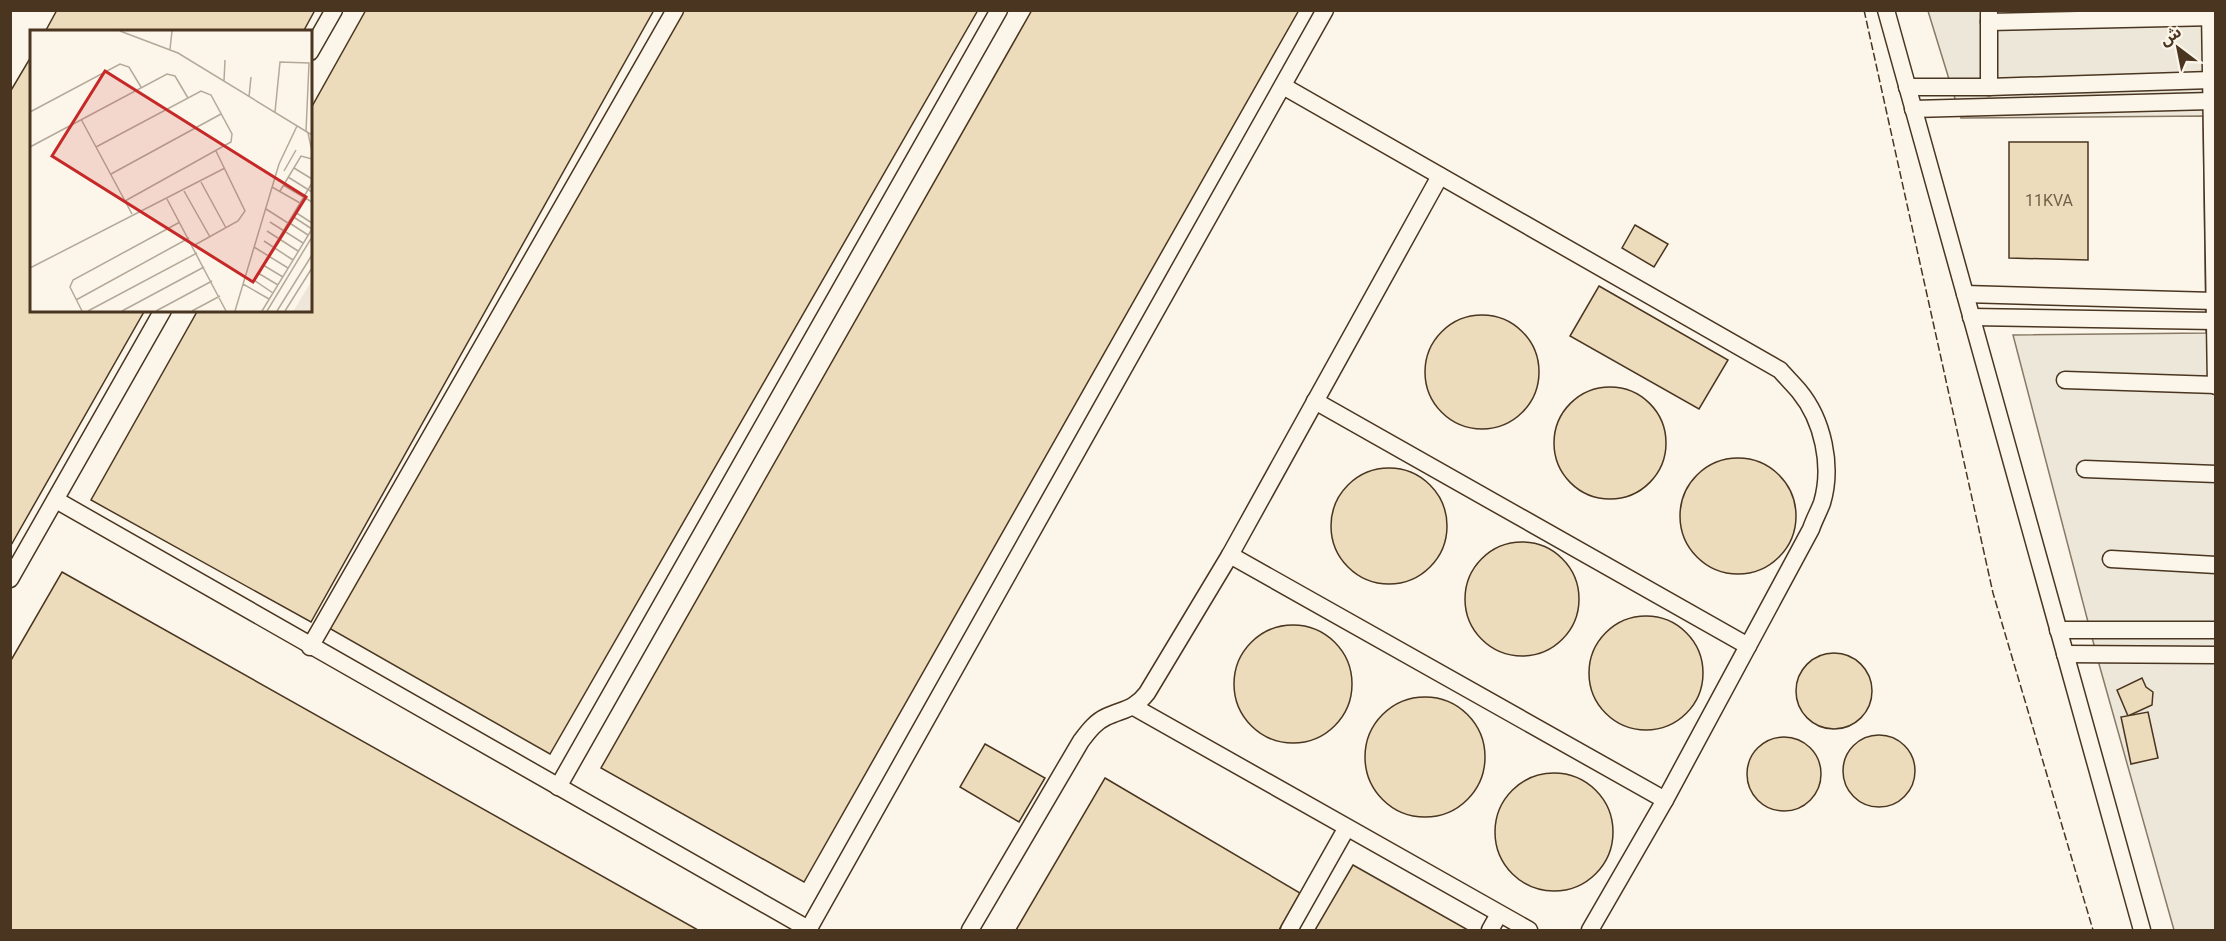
<svg xmlns="http://www.w3.org/2000/svg" width="2226" height="941" font-family="Roboto,'Noto Sans Arabic',sans-serif">
	<style>
		.parking { fill: #ede7d9; stroke: #887966; stroke-width: 1.5 }
		.building { fill: #ecdcbc; stroke: #4a3520; stroke-width: 1.5 }
		.lines { fill: none; stroke-linecap: round; stroke-linejoin: round }
		.service-casing { stroke: #4a3520; stroke-width: 19 }
		.service { stroke: #fbf6e9; stroke-width: 16 }
		.fence { stroke: #4a3520; stroke-width: 1.5; stroke-dasharray: 8 3; stroke-linecap: butt }
		.labels { text-anchor: middle; stroke-width: 4.5; stroke-linejoin: round; paint-order: stroke }
		.number-label { font-size: 16px; fill: #725f47 }
		.inset-road { fill: none; stroke: #b4a999; stroke-width: 1.5 }
		.view { fill: #c62828; fill-opacity: 0.15; stroke: #c62828; stroke-width: 3 }
		.inset-edge { fill: none; stroke: #4a3520; stroke-width: 3 }
	</style>
	<rect width="100%" height="100%" fill="#fbf6e9"/>
	<polygon class="parking" points="1928,11 2215,11 2215,930 2174,930 2099,664 2013,335 2206,333 2203,116 1961,118"/>
	<g class="building">
		<polygon points="57,10 315,10 303,32 45,32"/>
		<polygon points="366,10 654,10 311,622 91,500 198,310 310,310 310,110"/>
		<polygon points="684,10 978,10 550,754 329,628"/>
		<polygon points="1032,10 1299,10 804,882 601,768"/>
		<polygon points="32,55 32,310 145,310 10,547 10,92"/>
		<polygon points="2009,142 2088,142 2088,260 2009,258"/>
		<polygon points="1635,225 1668,244 1654,267 1622,248"/>
		<polygon points="1599,286 1728,360 1699,409 1570,336"/>
		<circle cx="1482" cy="372" r="57"/>
		<circle cx="1610" cy="443" r="56"/>
		<circle cx="1738" cy="516" r="58"/>
		<circle cx="1389" cy="526" r="58"/>
		<circle cx="1522" cy="599" r="57"/>
		<polygon points="62,572 698,930 10,930 10,662"/>
		<circle cx="1646" cy="673" r="57"/>
		<circle cx="1293" cy="684" r="59"/>
		<circle cx="1834" cy="691" r="38"/>
		<polygon points="2142,678 2146,687 2153,692 2152,705 2128,716 2117,690"/>
		<circle cx="1425" cy="757" r="60"/>
		<polygon points="2148,712 2158,758 2131,764 2121,717"/>
		<circle cx="1879" cy="771" r="36"/>
		<circle cx="1784" cy="774" r="37"/>
		<polygon points="985,744 1045,778 1019,822 960,787"/>
		<circle cx="1554" cy="832" r="59"/>
		<polygon points="1105,778 1300,893 1279,930 1016,930"/>
		<polygon points="1353,865 1468,930 1315,930"/>
	</g>
	<g class="lines">
		<g class="service-casing">
			<g id="service">
				<polyline points="1886,10 2142,930"/>
				<polyline points="2210,10 2216,386"/>
				<polyline points="1989,13 1989,87"/>
				<polyline points="1989,22 2216,17"/>
				<polyline points="310,52 334,10"/>
				<path d="M1283,86L1780,370C1786,377 1793,384 1799,391C1823,420 1833,466 1822,503C1819,511 1814,520 1811,529L1665,800L1590,930"/>
				<polyline points="1907,87 1989,87 2211,80"/>
				<polyline points="1913,109 2211,101"/>
				<polyline points="1965,294 2214,301"/>
				<polyline points="1971,317 2215,321"/>
				<polyline points="2065,380 2216,385"/>
				<polyline points="1315,401 1748,646"/>
				<polyline points="2085,469 2216,474"/>
				<polyline points="56,500 810,930"/>
				<polyline points="1230,555 1665,800"/>
				<polyline points="2111,559 2216,565"/>
				<polyline points="10,579 163,310"/>
				<polyline points="2058,630 2216,630"/>
				<polyline points="310,647 675,10"/>
				<polyline points="2065,654 2216,655"/>
				<polyline points="1134,707 1529,930"/>
				<polyline points="558,787 999,10"/>
				<polyline points="808,930 1325,10"/>
				<path d="M970,930L1081,741C1088,732 1095,722 1106,717C1123,709 1134,710 1147,693L1230,555L1440,176"/>
				<polyline points="1289,930 1346,829"/>
				<polyline points="1490,930 1499,914"/>
			</g>
		</g>
		<use href="#service" class="service"/>
		<polyline class="fence" points="1864,10 1993,593 2093,930"/>
	</g>
	<g class="labels">
		<g class="number-label">
			<text x="2049" y="206">11KVA</text>
		</g>
	</g>
	<g transform="translate(30 30)">
		<rect width="282" height="282" fill="#fbf6e9"/>
		<path d="M282,250V281H263L264,280Z" fill="#ede6d9"/>
		<path class="inset-road" d="M90,1L148,23L282,105M140,19L142,1M194,51L195,30M219,67L221,47M0,82L90,34L99,37L111,57M245,82L250,32L279,33L276,102M51,89L102,184M278,103L282,121M0,117L137,44L145,46L158,68M66,117L171,61L181,65L202,104L201,112L95,171M264,138L282,149M254,141L266,120M81,144L191,84M258,147L282,162M171,152L196,198M253,155L282,172M242,157L270,173M154,161L180,207M250,161L271,126L282,129M137,169L196,281M236,179L258,193M265,182L282,193M262,186L282,199M240,192L273,213M258,192L278,205M237,201L268,221M234,211L263,230M163,216L208,191L215,181L186,121M224,217L258,238M233,235L253,247M0,238L195,138M228,243L248,255M213,254L239,269M243,263L224,250L282,153M46,270L159,208M52,281L40,257L43,250L150,192M58,281L167,223M92,281L174,237M126,281L182,251M162,281L190,266M205,281L249,134L267,96M232,281L282,199M237,281L282,207M247,281L282,225M255,281L282,238"/>
		<path class="view" d="M75,41L276,167L223,252L22,126Z"/>
		<rect width="282" height="282" class="inset-edge"/>
	</g>
	<rect width="2226" height="941" fill="none" stroke="#4a3520" stroke-width="24"/>
	<g transform="translate(2178 48) rotate(328)" stroke="#fbf6e9" stroke-width="4.5" paint-order="stroke">
	<path d="M0-4.5L10 22L0 15L-10 22Z" fill="#4a3520"/>
	<text y="-9" font-size="16" font-weight="bold" text-anchor="middle" fill="#4a3520">ش</text>
	</g>
</svg>
